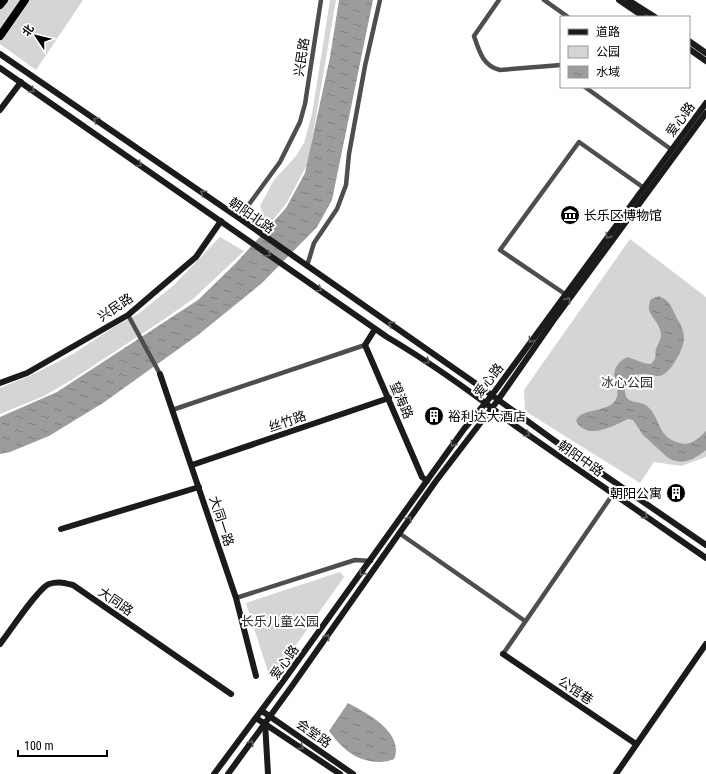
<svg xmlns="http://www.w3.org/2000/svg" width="706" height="774" font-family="'Roboto Condensed','Noto Sans SC',sans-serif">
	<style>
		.park { fill: #d5d5d5 }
		.water { fill: url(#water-ripples) }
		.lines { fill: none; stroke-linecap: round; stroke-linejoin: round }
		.highway-casing { stroke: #dbdbdb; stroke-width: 10 }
		.street { stroke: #4e4e4e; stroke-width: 4.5 }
		.secondary { stroke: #1b1b1b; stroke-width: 6 }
		.highway { stroke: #000; stroke-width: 8 }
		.oneway { stroke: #5f5f5f }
		.labels { text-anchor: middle; stroke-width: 4; stroke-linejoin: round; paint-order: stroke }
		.street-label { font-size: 13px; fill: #000; stroke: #fff }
		.poi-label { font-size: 13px; fill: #000; stroke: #fff; text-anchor: start }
		.park-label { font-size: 13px; fill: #2c2c2c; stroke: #fff }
	</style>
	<defs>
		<pattern id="water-ripples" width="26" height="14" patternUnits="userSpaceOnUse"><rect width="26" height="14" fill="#9c9c9c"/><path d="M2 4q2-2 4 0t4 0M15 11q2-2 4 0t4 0" fill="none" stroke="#7d7d7d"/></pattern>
	</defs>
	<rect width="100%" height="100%" fill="#fff"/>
	<g class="park">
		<polygon points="0,0 83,0 36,70 0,44"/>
		<polygon points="330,0 336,0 308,163 286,204 267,227 260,206 274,180 296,156 304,143 312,114"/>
		<polygon points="220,237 244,251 193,299 163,320 73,379 44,396 0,414 0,388 34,374 73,354 114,327 138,314 174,285"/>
		<polygon points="630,239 706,297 706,457 681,466 654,462 640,483 525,411 524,390"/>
		<polygon points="340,572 344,577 275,675 269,675 246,603"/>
	</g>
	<g class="water">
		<polygon points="339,0 373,0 332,200 317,227 262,283 198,335 103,403 49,436 10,452 0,454 0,417 57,392 198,300 236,263 286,208 305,173 330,57"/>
		<path d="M659,296C661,297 665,299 667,301C672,306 675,315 679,322C682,327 684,332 684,339C683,350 671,373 660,376C655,377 650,374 645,374C638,373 627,377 625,384C624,387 625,390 625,393C627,405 640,400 647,406C662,419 656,437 680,443C691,446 698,439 706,431V450C695,459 681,467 667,457L643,435L633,420L628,419C613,426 587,441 576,421C580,408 606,413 615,401C625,387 601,372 627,357C635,359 643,364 651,364L655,359C656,356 655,352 656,349C658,343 661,341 661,334C660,319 643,315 651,299Z"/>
		<path d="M348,703C367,713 405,733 394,759C379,766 356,760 344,748C338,743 334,737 329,731Z"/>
	</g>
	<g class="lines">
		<g class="highway-casing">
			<g id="highway">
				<polyline points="0,5 4,0"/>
				<polyline points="0,36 25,0"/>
			</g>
		</g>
		<g class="street">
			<path d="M499,0L474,36C479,51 483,66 500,70L561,65"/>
			<polyline points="544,0 568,17"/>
			<polyline points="585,87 672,150"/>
			<polyline points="239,218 280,162 300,122 305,104 321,0"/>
			<polyline points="307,266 314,243 337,209 346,185 349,154 365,66 380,0"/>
			<polyline points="565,294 500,250 579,142 644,188"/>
			<polyline points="128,315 160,374"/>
			<polyline points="172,410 365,345"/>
			<polyline points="399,533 525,621"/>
			<polyline points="236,598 355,560 371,561"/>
			<polyline points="503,654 613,494"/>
		</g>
		<g class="secondary">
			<polyline points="619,0 644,17"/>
			<polyline points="628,0 655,17"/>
			<polyline points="689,41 706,53"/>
			<polyline points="689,49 706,61"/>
			<polyline points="0,54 239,218 475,383 559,444 706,545"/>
			<path d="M0,68L387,337C431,363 473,393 514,425L706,558"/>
			<polyline points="0,110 21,82"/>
			<polyline points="375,329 365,345 422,477 427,481"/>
			<polyline points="160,374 236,598 256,676"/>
			<polyline points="0,383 27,373 128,315 196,257 221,221"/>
			<polyline points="192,465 389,398"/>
			<polyline points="61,529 199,487"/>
			<path d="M0,644C9,633 38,588 49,584C58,581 64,583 73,585L231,694"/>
			<polyline points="503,654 636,744"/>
			<polyline points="262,711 353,774"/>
			<polyline points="256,718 340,774"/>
			<polyline points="265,722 268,774"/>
			<polyline points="214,774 284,680 464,429 492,395 706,103"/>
			<polyline points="228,774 292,686 436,481 498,400 553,321 706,113"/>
			<polyline points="616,774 706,644"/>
		</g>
		<use href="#highway" class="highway"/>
	</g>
	<defs><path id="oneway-chevron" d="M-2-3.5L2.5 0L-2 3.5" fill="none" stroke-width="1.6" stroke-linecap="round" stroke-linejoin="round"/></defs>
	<g class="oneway">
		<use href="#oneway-chevron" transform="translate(32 90) rotate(35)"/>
		<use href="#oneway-chevron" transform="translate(96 120) rotate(-145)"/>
		<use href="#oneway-chevron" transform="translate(139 164) rotate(35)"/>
		<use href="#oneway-chevron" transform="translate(203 193) rotate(-145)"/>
		<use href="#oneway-chevron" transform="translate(608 236) rotate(127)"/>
		<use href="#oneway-chevron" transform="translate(268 254) rotate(35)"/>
		<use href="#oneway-chevron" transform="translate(319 289) rotate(35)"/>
		<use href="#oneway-chevron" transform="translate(568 300) rotate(-53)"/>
		<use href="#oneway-chevron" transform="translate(391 324) rotate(-145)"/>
		<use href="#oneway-chevron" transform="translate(531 340) rotate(126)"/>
		<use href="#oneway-chevron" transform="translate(427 361) rotate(35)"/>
		<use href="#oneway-chevron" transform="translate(527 434) rotate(35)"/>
		<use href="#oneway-chevron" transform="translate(453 444) rotate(125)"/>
		<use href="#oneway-chevron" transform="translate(645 516) rotate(35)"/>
		<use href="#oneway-chevron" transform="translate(409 519) rotate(-55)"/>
		<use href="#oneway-chevron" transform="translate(362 573) rotate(126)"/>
		<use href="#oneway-chevron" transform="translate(327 637) rotate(-55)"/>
		<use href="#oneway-chevron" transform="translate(251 743) rotate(-54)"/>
		<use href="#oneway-chevron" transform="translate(301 747) rotate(34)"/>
	</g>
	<defs>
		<g id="museum-disc" transform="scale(1)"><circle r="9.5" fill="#000" stroke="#fff"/><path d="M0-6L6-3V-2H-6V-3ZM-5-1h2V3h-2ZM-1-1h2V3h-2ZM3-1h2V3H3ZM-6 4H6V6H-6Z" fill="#fff"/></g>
		<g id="building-disc" transform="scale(1)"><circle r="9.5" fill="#000" stroke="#fff"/><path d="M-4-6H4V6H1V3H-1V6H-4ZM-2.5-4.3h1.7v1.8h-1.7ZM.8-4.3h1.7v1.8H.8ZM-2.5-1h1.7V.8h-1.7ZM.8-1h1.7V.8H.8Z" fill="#fff"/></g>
	</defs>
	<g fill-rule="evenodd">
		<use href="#museum-disc" x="570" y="215"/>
		<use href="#building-disc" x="434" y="416"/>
		<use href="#building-disc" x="676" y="493"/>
	</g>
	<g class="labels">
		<g class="street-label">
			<text transform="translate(301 57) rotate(-81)" y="5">兴民路</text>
			<text transform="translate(680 119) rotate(-54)" y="5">爱心路</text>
			<text transform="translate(252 215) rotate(35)" y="5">朝阳北路</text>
			<text transform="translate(115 307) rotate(-34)" y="5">兴民路</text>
			<text transform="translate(488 380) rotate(-52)" y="5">爱心路</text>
			<text transform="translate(402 400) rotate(67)" y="5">望海路</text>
			<text transform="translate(287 421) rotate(-19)" y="5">丝竹路</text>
			<text transform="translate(581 458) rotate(35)" y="5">朝阳中路</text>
			<text transform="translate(222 521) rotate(72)" y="5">大同一路</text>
			<text transform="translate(116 601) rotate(35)" y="5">大同路</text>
			<text transform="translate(284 662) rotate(-54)" y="5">爱心路</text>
			<text transform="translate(576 690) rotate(34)" y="5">公馆巷</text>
			<text transform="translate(314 733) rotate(35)" y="5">会堂路</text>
		</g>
		<g class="poi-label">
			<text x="584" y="220">长乐区博物馆</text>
			<text x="448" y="421">裕利达大酒店</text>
			<text x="662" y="498" text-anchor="end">朝阳公寓</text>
		</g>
		<g class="park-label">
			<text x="627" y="387">冰心公园</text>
			<text x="280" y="626">长乐儿童公园</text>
		</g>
	</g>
	<rect x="560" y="16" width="130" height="72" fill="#ffffff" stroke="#999999"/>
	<rect x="568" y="29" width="20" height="6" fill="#1b1b1b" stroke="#999999"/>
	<text x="596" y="36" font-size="12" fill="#000000">道路</text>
	<rect x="568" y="46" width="20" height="12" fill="#d5d5d5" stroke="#999999"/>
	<text x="596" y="56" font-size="12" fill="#000000">公园</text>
	<rect x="568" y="66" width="20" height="12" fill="url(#water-ripples)" stroke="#999999"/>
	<text x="596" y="76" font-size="12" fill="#000000">水域</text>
	<g transform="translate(36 36) rotate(305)" stroke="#ffffff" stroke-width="3" paint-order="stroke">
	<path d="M0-3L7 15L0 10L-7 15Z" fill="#000000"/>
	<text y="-6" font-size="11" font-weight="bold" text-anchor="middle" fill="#000000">北</text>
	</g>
	<path d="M18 750v6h89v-6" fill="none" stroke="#000000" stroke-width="2"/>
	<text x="24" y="750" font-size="12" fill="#000000" stroke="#ffffff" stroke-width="3" paint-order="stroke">100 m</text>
</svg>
